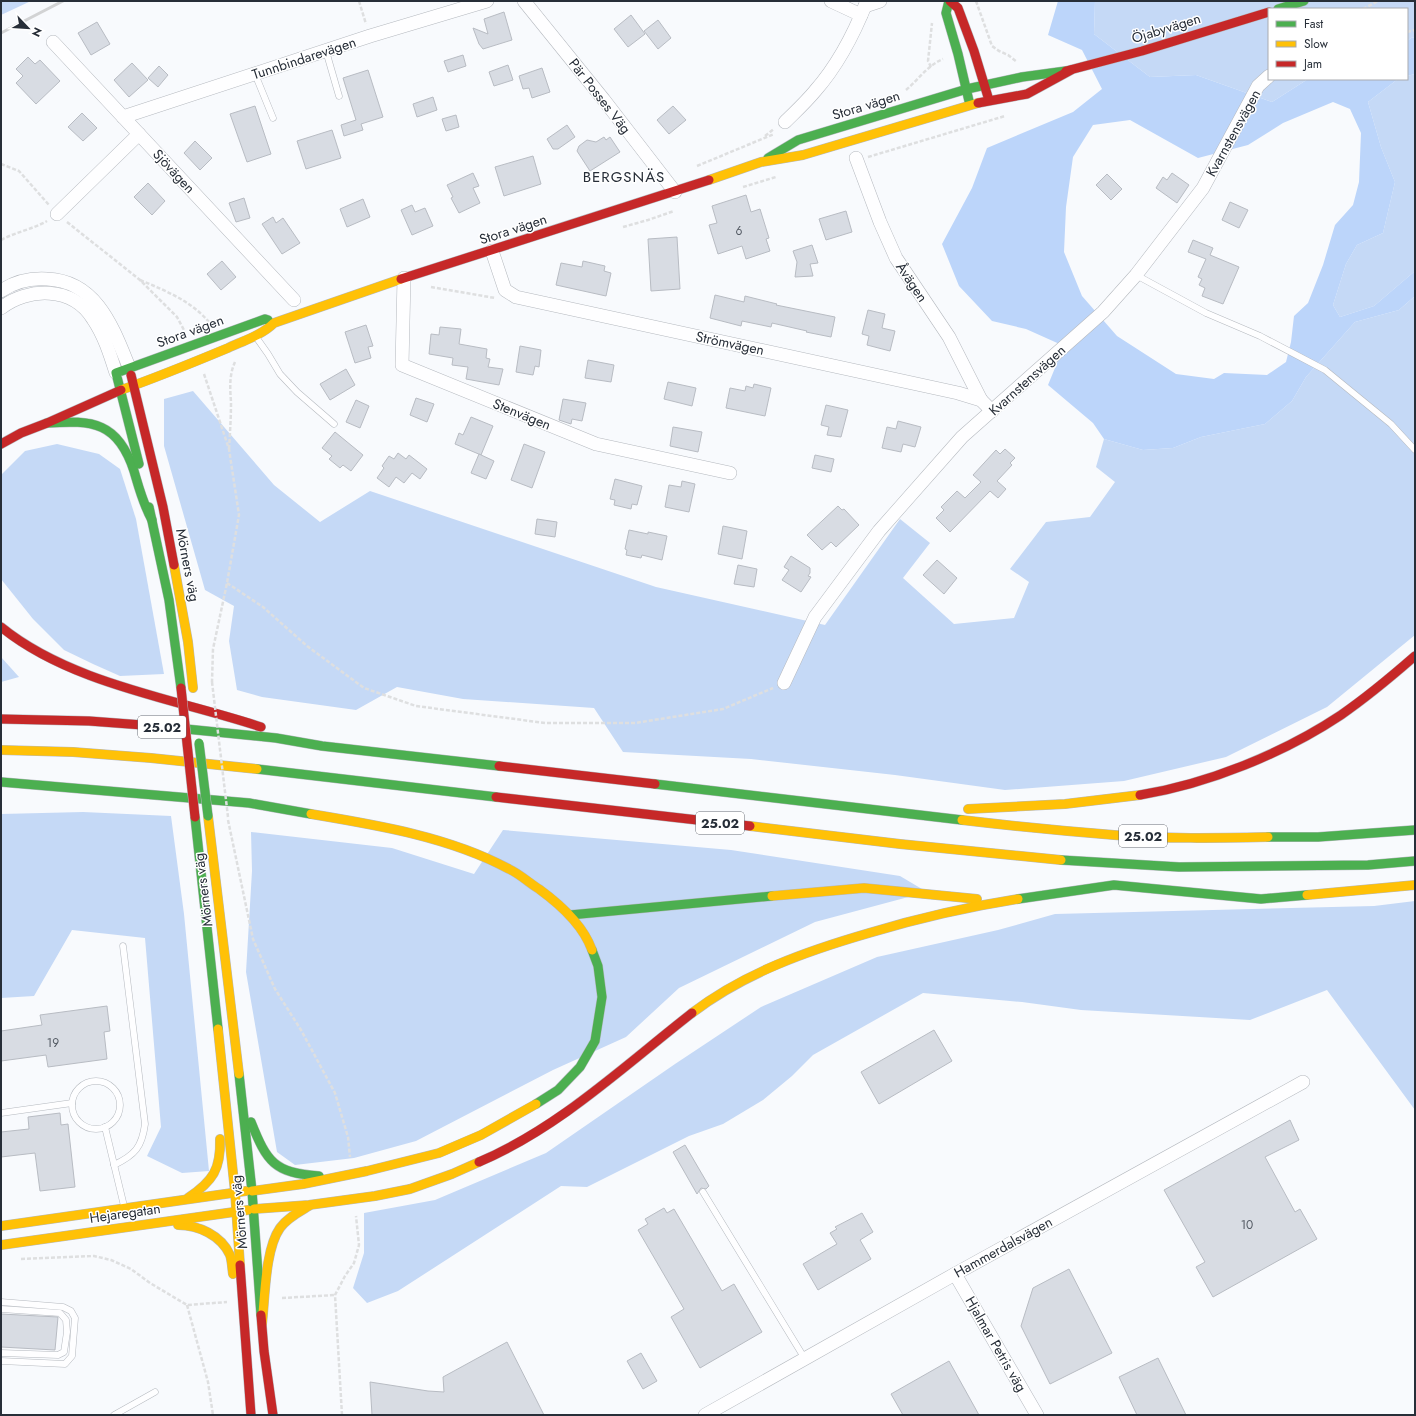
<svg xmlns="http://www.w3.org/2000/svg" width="1416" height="1416" font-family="Jost,sans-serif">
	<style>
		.forest { fill: #c5d9f6 }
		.water { fill: #bcd5fa; fill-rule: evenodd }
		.building { fill: #d8dce3; stroke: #b8bcc3 }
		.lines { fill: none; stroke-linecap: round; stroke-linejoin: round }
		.lane-casing { stroke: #b5b9bf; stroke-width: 7 }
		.street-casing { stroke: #b5b9bf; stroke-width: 14 }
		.fast-casing { stroke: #b5b9bf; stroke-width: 10 }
		.slow-casing { stroke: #b5b9bf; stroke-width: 10 }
		.jam-casing { stroke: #b5b9bf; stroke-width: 10 }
		.path { stroke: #dedfe0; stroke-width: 2.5; stroke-dasharray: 4 2; stroke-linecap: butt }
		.lane { stroke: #fefeff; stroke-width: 6 }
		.street { stroke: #fefeff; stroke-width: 13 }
		.fast { stroke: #4caf50; stroke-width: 9 }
		.slow { stroke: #ffc107; stroke-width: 9 }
		.jam { stroke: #c62828; stroke-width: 9 }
		.rail { stroke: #d2d3d4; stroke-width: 3 }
		.fast-bridge-casing { stroke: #b5b9bf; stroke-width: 10; stroke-linecap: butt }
		.jam-bridge-casing { stroke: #b5b9bf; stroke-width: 10; stroke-linecap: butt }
		.path-bridge { stroke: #dedfe0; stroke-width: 2.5; stroke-dasharray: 4 2; stroke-linecap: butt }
		.fast-bridge { stroke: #4caf50; stroke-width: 9 }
		.jam-bridge { stroke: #c62828; stroke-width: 9 }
		.labels { text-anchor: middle; stroke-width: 3; stroke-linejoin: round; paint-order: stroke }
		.number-label { font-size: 12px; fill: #535a63 }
		.shield { fill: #fff; stroke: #686d74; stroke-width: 1 }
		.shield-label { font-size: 13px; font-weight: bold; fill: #272e38 }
		.street-label { font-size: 14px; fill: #272e38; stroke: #fff }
		.neighbourhood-label { font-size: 15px; letter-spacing: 1px; fill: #272e38; stroke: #fff }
	</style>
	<rect width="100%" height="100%" fill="#f8fafd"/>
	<g class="forest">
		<polygon points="1,1 31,1 1,15"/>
		<polygon points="1095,1 1415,1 1415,37 1411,38 1407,41 1407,9 1269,9 1269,79 1308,79 1272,102 1196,75 1150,77 1094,34"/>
		<polygon points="1415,74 1415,271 1374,306 1340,317 1333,305 1346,264 1357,245 1383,233 1395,182 1381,147 1368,102 1398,79 1407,79 1407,76"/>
		<polygon points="1415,296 1415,635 1327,707 1226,757 1124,781 1005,790 895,775 751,759 623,752 594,708 463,699 397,687 356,710 262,697 237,690 229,641 234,606 205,590 164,446 164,399 193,391 274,485 320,522 370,491 656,587 825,625 900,519 930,543 903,578 954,624 1014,618 1029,582 1010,569 1046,522 1090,517 1115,482 1096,467 1104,439 1143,450 1173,448 1201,437 1265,424 1292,401 1306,377 1355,322 1399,310"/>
		<polygon points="57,444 99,454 120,469 136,519 164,674 120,676 93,664 64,650 33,619 1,579 1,475 25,451"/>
		<polygon points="1,657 19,677 1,682"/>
		<polygon points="83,812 171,816 184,914 209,1171 182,1173 147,1156 161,1127 145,938 72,930 34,996 1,998 1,814"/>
		<polygon points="503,830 731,850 900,876 927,892 815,922 679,988 626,1037 553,1070 416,1141 354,1158 295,1165 277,1152 246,972 252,871 251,832 392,848 474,874"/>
		<polygon points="1415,901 1415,1110 1327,990 1250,1020 1081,1010 1022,1002 923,993 813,1055 792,1076 763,1100 723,1124 689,1136 587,1187 561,1186 398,1291 367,1303 353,1288 364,1253 364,1213 435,1200 546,1153 675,1064 761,1007 877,957 998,930 1055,914 1374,906"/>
	</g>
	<g class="water">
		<path d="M1058,1H1095L1094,34L1150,77L1196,75L1272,102L1308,79H1398L1368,102L1381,147L1395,182L1383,233L1357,245L1346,264L1333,305L1340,317L1374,306L1415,271V270V296L1399,310L1355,322L1306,377L1292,401L1265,424L1201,437L1173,448L1143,450L1104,439L1093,423L1048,385L1064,346L1026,329L992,321L959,286L942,244L972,188L987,148L1073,112L1102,89L1082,50L1048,35ZM1333,102L1350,109L1361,133L1359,182L1353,205L1335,225L1323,265L1308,303L1294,316L1291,342L1286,362L1267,375L1224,373L1214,379L1176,374L1117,336L1082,296L1064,252L1066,207L1073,157L1093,125L1130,120L1198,158L1248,145L1283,123Z"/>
		<polygon points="1415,37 1415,74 1407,76 1407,41 1411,38"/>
	</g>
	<g class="building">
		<polygon points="504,12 512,40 483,49 479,44 473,28 488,34 484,19"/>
		<polygon points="631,15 645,34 628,47 614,29"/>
		<polygon points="658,20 671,38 658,49 644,31"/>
		<polygon points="97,22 110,44 91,55 78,33"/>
		<polygon points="463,55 466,66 448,72 444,61"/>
		<polygon points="28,57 35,64 40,60 60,81 36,104 16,83 23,76 16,69"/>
		<polygon points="132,63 148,80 129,97 114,80"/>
		<polygon points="508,65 513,80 494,86 489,72"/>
		<polygon points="159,66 168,75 158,87 148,78"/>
		<polygon points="542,68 550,92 532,98 529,88 523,89 519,76"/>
		<polygon points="368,70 383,117 361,124 363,130 344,136 341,125 356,120 343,78"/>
		<polygon points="433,97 437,110 417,117 413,104"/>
		<polygon points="255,106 271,154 247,162 230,114"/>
		<polygon points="673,106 686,120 669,134 657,120"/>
		<polygon points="82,113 97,128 83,141 68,127"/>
		<polygon points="456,115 459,127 446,131 442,119"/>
		<polygon points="567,125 575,137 558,149 553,149 547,139"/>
		<polygon points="332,130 341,158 306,169 297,141"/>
		<polygon points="604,137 606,140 610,137 620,152 590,171 577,151 579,146 587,140 596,142"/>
		<polygon points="195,141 212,158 200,170 184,153"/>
		<polygon points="533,156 541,184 504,196 495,167"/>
		<polygon points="473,173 479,186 473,188 480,203 459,213 451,198 453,197 447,185"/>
		<polygon points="1172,173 1189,185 1177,203 1156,188 1163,177 1167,180"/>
		<polygon points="1107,174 1122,189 1111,200 1096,185"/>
		<polygon points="148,183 165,201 152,215 134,197"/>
		<polygon points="746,195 751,212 760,209 769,238 766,239 770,251 746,259 742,246 718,254 709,225 717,223 712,206"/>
		<polygon points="244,198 250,218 236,222 229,203"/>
		<polygon points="363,199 370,217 347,227 340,209"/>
		<polygon points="1230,202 1248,210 1239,228 1222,220"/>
		<polygon points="412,205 415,212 425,208 433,226 412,235 401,210"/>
		<polygon points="846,211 852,232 826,240 819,219"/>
		<polygon points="273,217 276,223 283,218 300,243 282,254 262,224"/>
		<polygon points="677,237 680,289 651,291 648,239"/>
		<polygon points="1193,240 1213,248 1210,255 1239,267 1223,304 1202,296 1205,288 1199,285 1202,279 1198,277 1206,259 1188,252"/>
		<polygon points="812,245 818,263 810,264 813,276 795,277 797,262 793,251"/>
		<polygon points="222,261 236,277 221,290 207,274"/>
		<polygon points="583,261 605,266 604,271 611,273 606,296 556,285 561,263 582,267"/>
		<polygon points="715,295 744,302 745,296 777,304 776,305 835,317 831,337 806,332 807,331 772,323 771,327 742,321 741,326 710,318"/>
		<polygon points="868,310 885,314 882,328 895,331 890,351 867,345 869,336 862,334"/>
		<polygon points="366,325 373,346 368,347 371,358 355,363 345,332"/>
		<polygon points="440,327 461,329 459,344 487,349 486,358 490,359 488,367 503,369 499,385 466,379 468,367 452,365 453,358 429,354 431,334 439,335"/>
		<polygon points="520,346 541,350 539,367 535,366 533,375 516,372"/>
		<polygon points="588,360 614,365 611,382 585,378"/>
		<polygon points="346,369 355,385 330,400 320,384"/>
		<polygon points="668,382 696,388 692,406 664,399"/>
		<polygon points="754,384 771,388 765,416 726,408 730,388 745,391 746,386 753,388"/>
		<polygon points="416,398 434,404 427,422 410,415"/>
		<polygon points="563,399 586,403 582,421 572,419 571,424 559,420"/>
		<polygon points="356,400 369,406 360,428 346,422"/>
		<polygon points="826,405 848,410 841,437 827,435 829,427 821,425"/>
		<polygon points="471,417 493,426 481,455 455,444 459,433 463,435"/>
		<polygon points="898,421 921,427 915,447 903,444 901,452 882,448 887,427 896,429"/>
		<polygon points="673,427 702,432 698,452 670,446"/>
		<polygon points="335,432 363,455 351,471 343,465 340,468 329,459 332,456 322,448"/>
		<polygon points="524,444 545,452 532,488 511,480"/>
		<polygon points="1005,449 1015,458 1010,463 1012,465 997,481 1006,489 998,498 990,491 950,532 936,518 944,510 941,507 957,491 965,498 981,482 973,475 996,450 1000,454"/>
		<polygon points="398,453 406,459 409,455 427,469 420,479 412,473 404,483 396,477 389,487 377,478 384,468 382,466 389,456 394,459"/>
		<polygon points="479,454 494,461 486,479 471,473"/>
		<polygon points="815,455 834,459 831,472 812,468"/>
		<polygon points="615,479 642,486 637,505 632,504 631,509 614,505 615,500 610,499"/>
		<polygon points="682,481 695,484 689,512 665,507 669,485 681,487"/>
		<polygon points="838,506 842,510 844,509 859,525 836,547 831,542 822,550 807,535"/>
		<polygon points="537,519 557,522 555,537 535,534"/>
		<polygon points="723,526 747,531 742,559 718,554"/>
		<polygon points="629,530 648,534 648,532 667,536 662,560 642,555 641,558 626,555 627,550 625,549"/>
		<polygon points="791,556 810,568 810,573 808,576 811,577 801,592 782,580 789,570 784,567"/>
		<polygon points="937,560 957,578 944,594 923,575"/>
		<polygon points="738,565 757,569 754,587 734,584"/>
		<polygon points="107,1006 110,1031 104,1032 107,1059 48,1067 46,1055 1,1061 1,1031 42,1025 40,1015"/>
		<polygon points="934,1030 952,1061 879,1104 861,1072"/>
		<polygon points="60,1113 61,1125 68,1124 75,1187 40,1191 35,1153 1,1157 1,1132 29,1129 28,1117"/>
		<polygon points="1290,1120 1299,1140 1265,1157 1295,1212 1300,1209 1317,1239 1213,1297 1196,1267 1205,1262 1164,1190"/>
		<polygon points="685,1145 709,1186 706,1189 701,1188 697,1194 673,1152"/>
		<polygon points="664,1208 667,1213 674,1209 722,1291 734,1284 762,1332 700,1368 671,1317 684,1309 638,1230 648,1224 645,1219"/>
		<polygon points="862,1213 873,1232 860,1240 871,1259 818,1290 803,1264 837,1244 830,1233 837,1229 835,1227"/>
		<polygon points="1069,1269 1112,1353 1050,1384 1021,1326 1033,1288"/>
		<polygon points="1,1314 58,1317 55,1350 1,1347"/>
		<polygon points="507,1342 544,1415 372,1415 370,1382 428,1391 444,1392 443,1377"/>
		<polygon points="641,1353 657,1381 643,1389 627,1361"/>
		<polygon points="1158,1358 1186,1415 1137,1415 1119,1377"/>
		<polygon points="949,1361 979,1415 903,1415 891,1394"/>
	</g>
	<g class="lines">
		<g class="lane-casing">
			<g id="lane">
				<polyline points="326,51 339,96"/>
				<polyline points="255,74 273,118"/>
				<polyline points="1136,275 1206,313 1260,336 1325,370 1391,424 1415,450"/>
				<polyline points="256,337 268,354 280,374 297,392 334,424"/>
				<circle cx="96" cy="1105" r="24"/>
				<polyline points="1,1113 72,1103"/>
				<polyline points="105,1127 124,1206"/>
				<path d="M114,1165C135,1155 142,1147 145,1124L123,946"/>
				<polyline points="703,1192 805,1359"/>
				<polyline points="1,1302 63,1307 71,1311 75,1318 72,1356 65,1364 1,1361"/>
				<polyline points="1,1309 60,1313 66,1320 67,1332 64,1352 58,1355 1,1353"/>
				<polyline points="114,1415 155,1392"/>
			</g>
		</g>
		<g class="street-casing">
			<g id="street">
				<polyline points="524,1 604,100 675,192"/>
				<polyline points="831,1 861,15"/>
				<polyline points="865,6 880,1"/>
				<polyline points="53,42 294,300"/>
				<polyline points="123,117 370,36 487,1"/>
				<path d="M785,122C795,112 806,102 815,91C838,65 854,34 867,1"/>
				<polyline points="856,158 880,222 896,258 949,337 981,400"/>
				<polyline points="57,214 139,134"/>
				<polyline points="492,251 505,290 516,297 958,393 981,400 992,411"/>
				<polyline points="404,278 402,365 596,444 730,473"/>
				<path d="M1,291C14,282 31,278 47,279C97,281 113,328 129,367"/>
				<path d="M1,308C28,287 73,286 93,319C104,335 110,354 116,373"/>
				<polyline points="784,683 815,617 879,531 962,437 1103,312 1136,275 1203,188 1258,86 1269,76"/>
				<polyline points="955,1274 1037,1415"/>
				<polyline points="705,1415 955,1274 1303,1082"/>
			</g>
		</g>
		<g class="fast-casing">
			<g id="fast">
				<polyline points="949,1 946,13 958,54 969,101"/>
				<polyline points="1278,9 1304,1"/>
				<polyline points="768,158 798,140 967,89 1022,77 1066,71"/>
				<path d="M47,423C93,420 118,422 134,471C139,488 143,504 152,520"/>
				<polyline points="139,464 116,373 265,319 268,320"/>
				<polyline points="149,507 169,600 181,688"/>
				<polyline points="156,726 276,738 322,746 499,766"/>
				<polyline points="257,769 496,797"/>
				<polyline points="1,782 249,803 311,814"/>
				<polyline points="655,784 962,820"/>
				<polyline points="195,817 218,1029"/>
				<polyline points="1268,837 1318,837 1415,830"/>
				<polyline points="1061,860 1179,867 1368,865 1415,861"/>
				<polyline points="1018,899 1114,885 1261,899 1307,895"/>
				<polyline points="570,915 772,896"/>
				<polyline points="239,1074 252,1191 261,1315"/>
				<polyline points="536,1104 558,1090 580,1067 595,1041 602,997 598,966 592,950"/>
				<path d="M251,1122C267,1162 274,1173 319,1176"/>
			</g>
		</g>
		<g class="slow-casing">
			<g id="slow">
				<polyline points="709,180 761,162 803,155 978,103"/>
				<path d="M121,390C158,377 192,363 228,348C243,341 262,335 274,323L401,279"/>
				<polyline points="174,565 188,642 193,688"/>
				<polyline points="1,750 73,752 151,758 257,769"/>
				<polyline points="968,809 1065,804 1140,795"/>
				<path d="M311,814C377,825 450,837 509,869C520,874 529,883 539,889C561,905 583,925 592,950"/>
				<polyline points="208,816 239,1074"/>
				<path d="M962,820C1013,826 1063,831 1114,835C1165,839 1217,838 1268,837"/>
				<polyline points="750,826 900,844 1061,860"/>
				<polyline points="1307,895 1415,885"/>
				<polyline points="772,896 864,888 977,899"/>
				<path d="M692,1013C744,973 807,951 869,933C919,918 967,907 1018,899"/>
				<polyline points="218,1029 235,1192 240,1265"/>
				<polyline points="252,1191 303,1184 367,1171 439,1153 481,1135 536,1104"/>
				<path d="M188,1198C213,1181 221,1169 220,1139"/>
				<polyline points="254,1209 309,1205 375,1196 410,1189 452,1174 479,1162"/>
				<path d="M178,1225C198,1225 221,1235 230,1255C232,1261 232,1268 233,1274"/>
				<polyline points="1,1226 246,1191"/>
				<polyline points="1,1245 248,1210"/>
				<path d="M262,1324C265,1298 265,1249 280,1228C287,1218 299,1212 309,1206"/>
			</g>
		</g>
		<g class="jam-casing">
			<g id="jam">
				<polyline points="950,1 958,8 974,51 988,97"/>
				<polyline points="1066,71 1142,51 1269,12"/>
				<polyline points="978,103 1027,94 1071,70"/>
				<polyline points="401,279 709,180"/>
				<polyline points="131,375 163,507 174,565"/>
				<polyline points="1,444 21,433 47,423 121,390"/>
				<path d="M1,627C71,684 177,699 261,727"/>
				<polyline points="1,719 89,721 156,726"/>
				<polyline points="499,766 655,784"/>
				<path d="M1140,795C1208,784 1284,753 1341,715C1367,697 1391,677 1415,656"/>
				<polyline points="496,797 750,826"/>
				<path d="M479,1162C559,1128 624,1066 692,1013"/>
				<polyline points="240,1265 251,1415"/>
				<polyline points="261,1315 264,1351 273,1415"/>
			</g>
		</g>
		<g class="path">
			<polyline points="359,1 366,24"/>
			<polyline points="976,1 992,46 999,51 1008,55 1017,62"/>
			<polyline points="1363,9 1378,1"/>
			<polyline points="1407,32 1415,30"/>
			<polyline points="931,67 928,61 932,23"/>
			<path d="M906,90C918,80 928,65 943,59"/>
			<polyline points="765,136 774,129"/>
			<polyline points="868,157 1005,116"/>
			<polyline points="1,164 19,171 49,205"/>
			<polyline points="697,166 774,134"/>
			<polyline points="743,187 776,177"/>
			<polyline points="67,222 140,280 177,317 185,332"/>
			<polyline points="623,227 648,220 674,211"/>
			<path d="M1,240C16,232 33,229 47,221"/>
			<path d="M140,280C166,291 190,300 210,323"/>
			<polyline points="431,287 495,298"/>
			<polyline points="204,374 229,449 239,515 227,583 213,649 212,682"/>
			<path d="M229,449C230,433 231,417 231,402C230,388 229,375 235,362"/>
			<polyline points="227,583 263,607 307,646 364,688 416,706 545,723 635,723 723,709 773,688"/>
			<polyline points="228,820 253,939 275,989 301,1030 335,1093 348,1137 350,1157"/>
			<polyline points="21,1259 94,1256 111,1260 131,1269 150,1283 187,1305 227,1302"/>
			<polyline points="282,1298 335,1295"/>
			<polyline points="187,1305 208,1382 213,1415"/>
			<polyline points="342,1415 335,1295 345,1276 354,1263 359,1245 356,1216"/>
		</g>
		<use href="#lane" class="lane"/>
		<use href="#street" class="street"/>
		<use href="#fast" class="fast"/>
		<use href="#slow" class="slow"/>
		<use href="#jam" class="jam"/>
		<polyline class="rail" points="1,33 63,1"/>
		<g class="fast-bridge-casing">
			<polyline id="fast-bridge" points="199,743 208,816"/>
		</g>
		<g class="jam-bridge-casing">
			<polyline id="jam-bridge" points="181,688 195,817"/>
		</g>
		<polyline class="path-bridge" points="212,682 228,817"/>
		<use href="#fast-bridge" class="fast-bridge"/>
		<use href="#jam-bridge" class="jam-bridge"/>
	</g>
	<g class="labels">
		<g class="number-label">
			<text x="739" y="235">6</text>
			<text x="53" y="1047">19</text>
			<text x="1247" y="1229">10</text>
		</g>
		<g class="shield">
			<rect x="138" y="716" width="48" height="22" rx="3"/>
			<rect x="696" y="812" width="48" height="22" rx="3"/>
			<rect x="1119" y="825" width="48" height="22" rx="3"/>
		</g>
		<g class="shield-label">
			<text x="162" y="732">25.02</text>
			<text x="720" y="828">25.02</text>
			<text x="1143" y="841">25.02</text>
		</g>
		<g class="street-label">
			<text transform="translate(1166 28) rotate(-17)" y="5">Öjabyvägen</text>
			<text transform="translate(304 58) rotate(-18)" y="5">Tunnbindarevägen</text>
			<text transform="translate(600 96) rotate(52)" y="5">Pär Posses Väg</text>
			<text transform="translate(866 105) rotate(-17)" y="5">Stora vägen</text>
			<text transform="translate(1233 133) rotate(-61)" y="5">Kvarnstensvägen</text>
			<text transform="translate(174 171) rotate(47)" y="5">Sjövägen</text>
			<text transform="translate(513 229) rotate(-18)" y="5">Stora vägen</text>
			<text transform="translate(912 282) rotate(56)" y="5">Åvägen</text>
			<text transform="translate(190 331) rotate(-20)" y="5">Stora vägen</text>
			<text transform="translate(730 343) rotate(12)" y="5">Strömvägen</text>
			<text transform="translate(1027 380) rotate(-42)" y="5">Kvarnstensvägen</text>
			<text transform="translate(522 414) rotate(22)" y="5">Stenvägen</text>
			<text transform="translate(188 565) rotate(79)" y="5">Mörners väg</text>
			<text transform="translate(203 890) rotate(-97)" y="5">Mörners väg</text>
			<text transform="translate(239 1212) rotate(-95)" y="5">Mörners väg</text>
			<text transform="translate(125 1213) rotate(-8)" y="5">Hejaregatan</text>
			<text transform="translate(1003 1247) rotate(-29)" y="5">Hammerdalsvägen</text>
			<text transform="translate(996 1344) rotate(60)" y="5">Hjalmar Petris väg</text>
		</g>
		<g class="neighbourhood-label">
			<text x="624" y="182">BERGSNÄS</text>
		</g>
	</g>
	<rect width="1416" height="1416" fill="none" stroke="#272e38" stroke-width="4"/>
	<rect x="1268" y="8" width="140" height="72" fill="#ffffff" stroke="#a9abaf"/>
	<rect x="1276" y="21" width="20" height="6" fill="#4caf50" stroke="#a9abaf"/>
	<text x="1304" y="28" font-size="12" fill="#272e38">Fast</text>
	<rect x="1276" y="41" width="20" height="6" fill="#ffc107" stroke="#a9abaf"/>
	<text x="1304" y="48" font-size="12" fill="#272e38">Slow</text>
	<rect x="1276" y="61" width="20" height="6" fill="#c62828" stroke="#a9abaf"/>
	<text x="1304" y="68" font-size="12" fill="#272e38">Jam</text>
	<g transform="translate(28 28) rotate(115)" stroke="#ffffff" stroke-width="3" paint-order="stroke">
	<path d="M0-3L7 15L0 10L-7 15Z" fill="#272e38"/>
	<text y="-6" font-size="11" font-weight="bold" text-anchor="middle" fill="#272e38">N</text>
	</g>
</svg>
